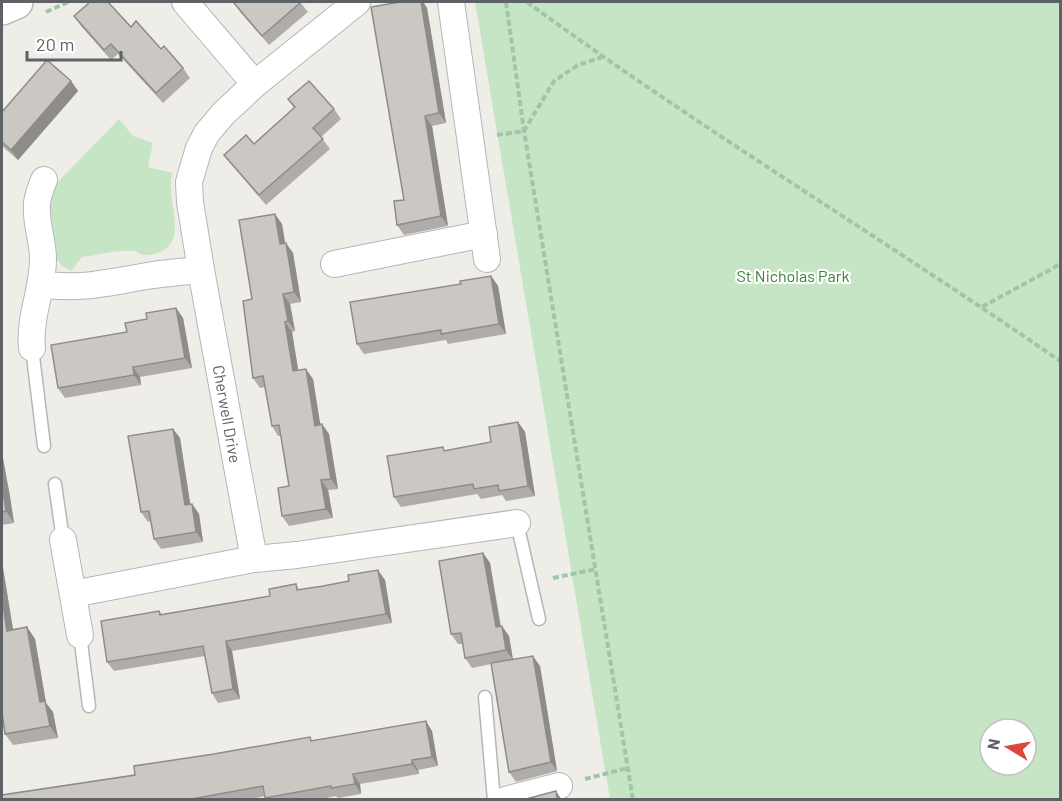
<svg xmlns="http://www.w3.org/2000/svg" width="1062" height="801" font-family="Barlow,sans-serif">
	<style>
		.green { fill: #c6e5c5; fill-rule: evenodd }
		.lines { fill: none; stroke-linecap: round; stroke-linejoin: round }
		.lane-casing { stroke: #b4b7ba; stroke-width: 15 }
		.street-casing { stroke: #b4b7ba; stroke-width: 28 }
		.secondary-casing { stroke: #b3b6ba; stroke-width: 36 }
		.path { stroke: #9ec6a8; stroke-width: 4; stroke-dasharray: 6 3; stroke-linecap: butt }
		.lane { stroke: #fff; stroke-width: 12 }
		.street { stroke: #fff; stroke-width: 26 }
		.secondary { stroke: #fff; stroke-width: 33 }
		.wall { fill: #afaca9 }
		.shaded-wall { fill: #8e8c89 }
		.building { fill: #cbc8c4; stroke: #8e8c89; stroke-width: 1.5 }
		.labels { text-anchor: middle; stroke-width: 4.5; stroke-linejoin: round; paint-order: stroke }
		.park-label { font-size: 16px; fill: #3b803c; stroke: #fff }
		.street-label { font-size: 16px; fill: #5e6266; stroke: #fff }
	</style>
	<rect width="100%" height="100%" fill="#efede7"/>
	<g class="green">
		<path d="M475,2H1060V799H610ZM990,729H1026V765H990Z"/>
		<path d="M119,119L133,136L153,143L148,167L172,173C169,191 174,207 175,225C176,243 165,254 147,255C142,256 138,252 134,251C119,250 97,255 82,257L71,271L61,265L56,258L50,208L56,184Z"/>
	</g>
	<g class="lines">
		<g class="lane-casing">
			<g id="lane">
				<polyline points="32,348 44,446"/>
				<polyline points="55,484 63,540"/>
				<polyline points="517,523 539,619"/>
				<polyline points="80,635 89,706"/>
				<polyline points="485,697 494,800"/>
			</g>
		</g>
		<g class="street-casing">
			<g id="street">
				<polyline points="185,2 255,84"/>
				<polyline points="451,2 487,259"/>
				<polyline points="334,264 484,234"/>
				<path d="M41,284C80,291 114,281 153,275C169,273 185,271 201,270"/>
				<path d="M32,348C29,316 43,290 43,259C43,240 35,222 37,203C38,195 41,187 44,180"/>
				<polyline points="63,540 80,635"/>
				<polyline points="254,559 201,270 190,202 189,182 199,148 207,133 223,114 255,84 357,2"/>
				<polyline points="73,594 254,559 297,555 517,523"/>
				<polyline points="505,800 559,786"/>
			</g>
		</g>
		<g class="secondary-casing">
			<polyline id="secondary" points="2,8 16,2"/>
		</g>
		<g class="path">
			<polyline points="506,2 524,131 633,800"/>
			<path d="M527,2C700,129 884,239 1060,361"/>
			<polyline points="46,12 68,2"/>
			<polyline points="497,135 524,131 554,81 578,65 602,57"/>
			<polyline points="982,307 1055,267 1060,263"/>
			<polyline points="553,578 596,569"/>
			<polyline points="585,779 628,768"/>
		</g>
		<use href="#lane" class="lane"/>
		<use href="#street" class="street"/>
		<use href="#secondary" class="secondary"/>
	</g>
	<g class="wall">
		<polygon points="300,2 308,12 269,45 241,13 234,3"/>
		<polygon points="400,2 423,2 427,8 446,123 432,126 448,226 404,235 397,225 404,200"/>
		<polygon points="74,16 131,27 161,49 183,68 190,78 163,103 118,54 111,60 81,26"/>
		<polygon points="71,81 78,91 18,160 2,146 2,112"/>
		<polygon points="288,99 334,109 341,119 321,137 330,149 266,205 231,164 224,155 254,144 294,108"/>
		<polygon points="282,224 285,243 293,253 301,302 290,304 295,331 292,332 298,370 313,379 320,425 322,424 329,434 338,489 328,490 333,518 289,526 282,516 289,486 281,436 278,436 272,426 265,387 260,388 253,378"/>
		<polygon points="491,276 498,286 506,334 448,344 446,340 364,354 357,344 461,284"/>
		<polygon points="176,308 183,318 192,368 140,377 141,385 65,398 58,388 147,319"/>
		<polygon points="518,422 525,432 535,496 506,501 502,495 481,499 477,494 401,507 394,497 446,450 491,442"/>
		<polygon points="173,429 180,438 190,504 192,504 199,514 203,542 161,549 154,539 151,521 148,522 141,512"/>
		<polygon points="2,453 14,523 2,525"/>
		<polygon points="483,553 490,563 501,626 509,636 513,660 540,666 557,771 516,782 509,772 491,664 472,668 465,658 463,644 458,644 451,634"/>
		<polygon points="2,562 13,629 27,627 35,639 46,703 53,712 58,738 13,745 5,734 3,721 2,720"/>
		<polygon points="385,580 392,623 232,651 240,699 218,703 212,693 205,656 114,671 107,662 159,611 162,614 270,596 296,584 299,590"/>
		<polygon points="432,731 438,766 418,770 419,774 360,784 361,794 338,798 336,796 316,800 267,800 265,796 247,800 2,800 313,740"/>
	</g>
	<g class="shaded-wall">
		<polygon points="421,2 423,2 427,8 446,123 439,113"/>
		<polygon points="71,81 78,91 18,160 11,150"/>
		<polygon points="425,116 432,126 448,226 441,216"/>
		<polygon points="275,214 282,224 287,254 280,244"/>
		<polygon points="286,243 293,253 301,302 294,292"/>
		<polygon points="491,276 498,286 506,334 499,324"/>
		<polygon points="283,294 290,304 295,331 288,321"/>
		<polygon points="176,308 183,318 192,368 185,358"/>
		<polygon points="285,322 292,332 300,381 293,371"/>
		<polygon points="133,367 140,377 141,385 134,375"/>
		<polygon points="306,369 313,379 322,435 315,426"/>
		<polygon points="518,422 525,432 535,496 528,486"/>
		<polygon points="322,424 329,434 338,489 331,479"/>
		<polygon points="173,429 180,438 192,515 185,505"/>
		<polygon points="2,453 10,496 14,523 6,511 2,484"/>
		<polygon points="321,480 328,490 333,518 326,509"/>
		<polygon points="192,504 199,514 203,542 196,532"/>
		<polygon points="483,553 490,563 502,637 496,627"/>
		<polygon points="2,562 15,642 7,631 2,598"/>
		<polygon points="378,570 385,580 392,623 386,614"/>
		<polygon points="502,626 509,636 513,660 506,650"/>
		<polygon points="27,627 35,639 46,703 53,712 58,738 50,726 40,702"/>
		<polygon points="226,641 232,651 240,699 233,689"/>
		<polygon points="533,656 540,666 557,771 551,762"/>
		<polygon points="426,721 432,731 438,766 432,757"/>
		<polygon points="412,760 418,770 419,774 412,764"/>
		<polygon points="353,774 360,784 361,794 355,784"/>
		<polygon points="556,791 562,800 557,800"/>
	</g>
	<g class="building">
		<polygon points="90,2 108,2 131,27 136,21 161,49 164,46 183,68 156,93 111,44 104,50 74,16"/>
		<polygon points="236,2 301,2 262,36 234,3"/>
		<polygon points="400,2 421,2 439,113 425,116 441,216 397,225 394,201 404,200 371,7"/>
		<polygon points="47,60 71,81 11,150 2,142 2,112"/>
		<polygon points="309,81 334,109 313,128 323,139 259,195 224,155 246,135 254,144 295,107 288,99"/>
		<polygon points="275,214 280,244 286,243 294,292 283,294 288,321 285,322 293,371 306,369 315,426 322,424 331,479 321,480 326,509 282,516 278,488 289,486 279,425 272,426 263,376 253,378 243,301 252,299 239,220"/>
		<polygon points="491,276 499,324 441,334 441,330 357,344 350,302 461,284 460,281"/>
		<polygon points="176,308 185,358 133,367 134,375 58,388 51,345 127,332 125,323 147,319 146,313"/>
		<polygon points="518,422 528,486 499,491 498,485 474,489 473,484 394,497 387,456 443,447 444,451 491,442 489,427"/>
		<polygon points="173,429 185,505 192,504 196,532 154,539 149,511 141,512 128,436"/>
		<polygon points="2,484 6,511 2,512"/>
		<polygon points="483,553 496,627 502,626 506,650 465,658 461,633 451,634 439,561"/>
		<polygon points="378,570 386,614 226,641 233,689 212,693 203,646 107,662 101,621 159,611 160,615 270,596 269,589 296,584 297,590 323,586 349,581 348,575"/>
		<polygon points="2,598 7,631 27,627 40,702 45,701 50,726 5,734 2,712"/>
		<polygon points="533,656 551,762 509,772 491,663"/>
		<polygon points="426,721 432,757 412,760 412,764 353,774 355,784 331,788 331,786 265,798 263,786 186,800 2,800 2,795 135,775 134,766 214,754 310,737 311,741"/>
		<polygon points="556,791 557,800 522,800"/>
	</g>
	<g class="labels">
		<g class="park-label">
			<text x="793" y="282">St Nicholas Park</text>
		</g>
		<g class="street-label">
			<text transform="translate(227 414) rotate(80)" y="6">Cherwell Drive</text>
		</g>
	</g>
	<rect width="1062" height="801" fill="none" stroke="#5e6266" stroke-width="6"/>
	<g transform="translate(1008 747) rotate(281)"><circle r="28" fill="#ffffff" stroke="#bfc0c2" stroke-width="1.5"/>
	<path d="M0-4.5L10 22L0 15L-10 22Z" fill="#dd453f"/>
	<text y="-9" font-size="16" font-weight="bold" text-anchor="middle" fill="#5e6266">N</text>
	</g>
	<path d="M27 51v9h94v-9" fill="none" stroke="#5e6266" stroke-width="3"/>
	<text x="36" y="51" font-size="18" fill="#5e6266" stroke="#ffffff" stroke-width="4.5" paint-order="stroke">20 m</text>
</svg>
